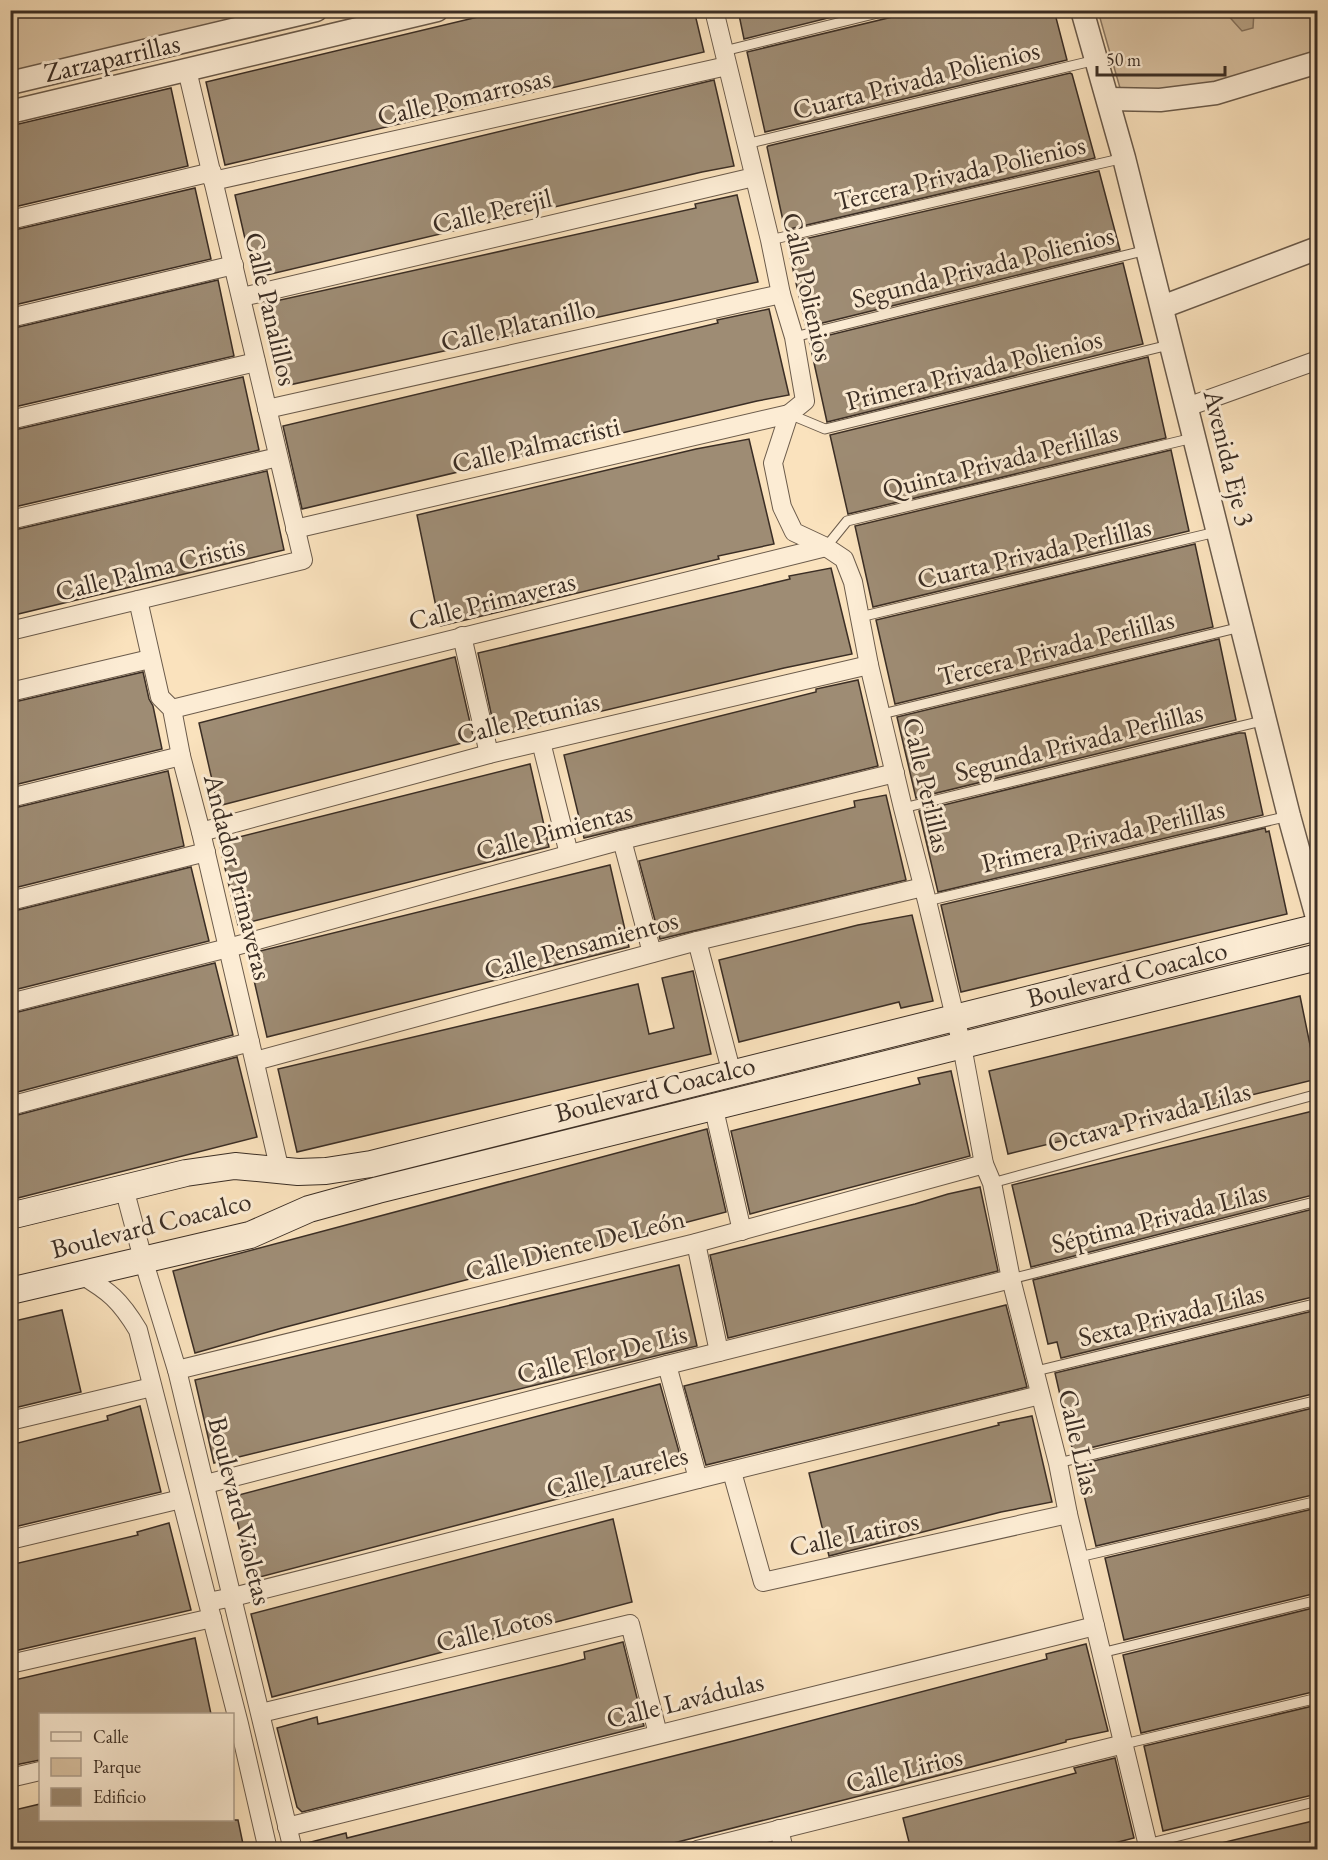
<svg xmlns="http://www.w3.org/2000/svg" width="1328" height="1860" font-family="'EB Garamond',serif">
	<style>
		.green { fill: #dac3a3; stroke: #8a7864; stroke-width: 1.5 }
		.water { fill: #b9a589; stroke: #877561; stroke-width: 1.5 }
		.building { fill: #9e8c74; stroke: #3b2e25; stroke-width: 1.5 }
		.lines { fill: none; stroke-linecap: round; stroke-linejoin: round }
		.service-casing { stroke: #6b5b4b; stroke-width: 11 }
		.minor-casing { stroke: #6b5b4b; stroke-width: 20 }
		.tertiary-casing { stroke: #6b5b4b; stroke-width: 25 }
		.secondary-casing { stroke: #3b2e25; stroke-width: 28 }
		.service { stroke: #fcecd4; stroke-width: 9 }
		.minor { stroke: #fcecd4; stroke-width: 18 }
		.tertiary { stroke: #fcecd4; stroke-width: 22 }
		.secondary { stroke: #fcecd4; stroke-width: 26 }
		.labels { text-anchor: middle; stroke-width: 6; stroke-linejoin: round; paint-order: stroke }
		.street-label { font-size: 27px; fill: #3b2e25; stroke: #fcecd4 }
	</style>
	<rect width="100%" height="100%" fill="#fae2bd"/>
	<filter id="stains"><feTurbulence type="fractalNoise" baseFrequency=".00333" numOctaves="4"/><feColorMatrix values="0 0 0 0 .2 0 0 0 0 .09 0 0 0 0 .02 0 0 0 .5 -.17"/></filter>
	<radialGradient id="worn" r=".72"><stop offset=".6" stop-color="#630" stop-opacity="0"/><stop offset="1" stop-color="#630" stop-opacity=".3"/></radialGradient>
	<g class="green">
		<polygon points="11,10 313,11 11,81"/>
		<polygon points="1098,11 1317,11 1317,52 1214,82 1160,90 1120,88"/>
	</g>
	<polygon class="water" points="1224,11 1254,11 1253,28 1242,31"/>
	<g class="building">
		<polygon points="507,10 694,10 704,52 225,165 206,82"/>
		<polygon points="738,10 860,10 744,39"/>
		<polygon points="897,10 1054,10 1067,60 765,132 747,52 892,17"/>
		<polygon points="1070,73 1072,74 1095,158 785,230 767,147 768,146"/>
		<polygon points="714,80 734,166 702,172 254,278 235,195"/>
		<polygon points="171,88 188,166 10,208 10,126"/>
		<polygon points="1099,171 1120,250 806,327 787,243"/>
		<polygon points="195,188 211,259 10,306 10,231"/>
		<polygon points="737,195 758,282 280,387 262,304 696,208 695,204"/>
		<polygon points="1123,263 1143,344 827,422 809,340"/>
		<polygon points="218,280 234,356 10,408 10,329"/>
		<polygon points="769,309 789,395 757,401 302,509 283,426 718,323 717,320"/>
		<polygon points="1148,357 1166,438 848,514 830,435"/>
		<polygon points="243,377 259,450 10,508 10,431"/>
		<polygon points="749,439 774,544 718,556 719,559 440,626 417,515 696,449"/>
		<polygon points="1171,450 1189,531 873,607 855,526"/>
		<polygon points="267,471 284,550 10,616 10,531"/>
		<polygon points="1195,544 1213,627 895,704 876,620"/>
		<polygon points="831,568 852,654 784,668 496,736 478,653 790,579 789,576"/>
		<polygon points="1219,639 1236,720 916,798 897,717"/>
		<polygon points="455,657 474,740 218,806 199,723"/>
		<polygon points="143,672 149,699 153,706 162,749 10,786 10,703"/>
		<polygon points="858,680 878,766 584,838 564,755 816,692 816,689"/>
		<polygon points="1239,733 1245,733 1263,815 938,892 919,811"/>
		<polygon points="530,764 549,847 238,925 219,842"/>
		<polygon points="168,771 184,846 10,889 10,809"/>
		<polygon points="886,795 906,880 660,939 639,861 855,807 854,801"/>
		<polygon points="1265,828 1266,832 1269,831 1287,914 961,992 941,905"/>
		<polygon points="610,865 629,947 267,1037 248,954"/>
		<polygon points="191,867 209,941 10,991 10,912"/>
		<polygon points="912,915 933,1001 901,1008 899,1002 739,1042 719,960 858,925"/>
		<polygon points="215,963 233,1035 10,1094 10,1014"/>
		<polygon points="693,971 711,1054 297,1152 278,1069 638,984 649,1034 674,1028 662,978"/>
		<polygon points="1300,996 1317,1079 1008,1154 989,1071"/>
		<polygon points="237,1057 257,1137 10,1200 10,1117"/>
		<polygon points="951,1071 970,1156 750,1214 731,1131 920,1084 918,1078"/>
		<polygon points="1317,1110 1317,1194 1031,1267 1012,1185"/>
		<polygon points="707,1129 726,1212 282,1328 195,1353 173,1271"/>
		<polygon points="980,1187 998,1271 728,1338 710,1255 915,1204 948,1194"/>
		<polygon points="1317,1208 1317,1296 1061,1358 1057,1342 1048,1344 1033,1280"/>
		<polygon points="679,1265 697,1346 214,1463 195,1380"/>
		<polygon points="1006,1305 1027,1387 706,1465 684,1386"/>
		<polygon points="62,1310 81,1392 10,1409 10,1322"/>
		<polygon points="1317,1310 1317,1393 1073,1452 1055,1373"/>
		<polygon points="660,1384 683,1466 252,1579 231,1497"/>
		<polygon points="140,1406 161,1492 10,1528 10,1445 108,1420 107,1416"/>
		<polygon points="1317,1407 1317,1494 1096,1546 1077,1465"/>
		<polygon points="1032,1416 1052,1502 1001,1512 829,1556 809,1473 999,1425 998,1423"/>
		<polygon points="1317,1508 1317,1593 1124,1640 1105,1558"/>
		<polygon points="613,1519 632,1602 272,1697 251,1614"/>
		<polygon points="169,1523 191,1610 10,1652 10,1565 138,1535 137,1532"/>
		<polygon points="1317,1607 1317,1691 1141,1733 1123,1655"/>
		<polygon points="195,1638 211,1714 40,1714 40,1760 10,1766 10,1681"/>
		<polygon points="623,1642 644,1726 302,1812 297,1807 277,1728 317,1717 318,1724 562,1665 585,1659 584,1652"/>
		<polygon points="1086,1644 1108,1731 1066,1740 1066,1742 895,1787 646,1850 304,1850 303,1844 346,1833 347,1838 733,1741 1047,1659 1046,1654"/>
		<polygon points="1317,1705 1317,1794 1163,1831 1144,1746"/>
		<polygon points="1115,1758 1134,1838 1087,1850 911,1850 903,1818 1076,1773 1074,1768"/>
		<polygon points="40,1804 40,1820 238,1820 243,1844 221,1850 10,1850 10,1811"/>
		<polygon points="1317,1820 1317,1850 1218,1850 1217,1844"/>
	</g>
	<g class="lines">
		<g class="service-casing">
			<g id="service">
				<polyline points="724,51 890,10"/>
				<polyline points="746,144 1096,60"/>
				<polyline points="770,240 1124,158"/>
				<polyline points="794,337 1147,250"/>
				<polyline points="789,414 825,429 1169,345"/>
				<polyline points="826,547 847,521 1193,438"/>
				<polyline points="860,617 1216,532"/>
				<polyline points="882,714 1241,627"/>
				<polyline points="903,808 1266,720"/>
				<polyline points="927,901 1289,816"/>
				<polyline points="992,1183 1318,1094"/>
				<polyline points="1011,1279 1318,1201"/>
				<polyline points="1036,1371 1318,1303"/>
				<polyline points="1058,1463 1318,1400"/>
				<polyline points="1079,1557 1318,1501"/>
				<polyline points="1101,1653 1318,1600"/>
				<polyline points="1124,1744 1318,1698"/>
				<polyline points="1147,1844 1318,1801"/>
			</g>
		</g>
		<g class="minor-casing">
			<g id="minor">
				<polyline points="714,10 770,240 781,294 794,337 805,401 789,414 773,463 782,507 794,532 826,547 844,559 853,582 869,665 903,808 927,901 962,1046 984,1164 992,1183 1011,1279 1058,1463 1068,1514 1149,1850"/>
				<polyline points="213,181 727,66"/>
				<polyline points="10,220 212,172"/>
				<polyline points="242,297 754,177"/>
				<polyline points="10,318 234,265"/>
				<polyline points="1187,407 1318,360"/>
				<polyline points="267,409 781,294"/>
				<polyline points="10,420 256,362"/>
				<polyline points="10,520 278,457"/>
				<polyline points="295,529 789,414"/>
				<polyline points="138,600 160,697 172,709 181,756 201,832 280,1171"/>
				<polyline points="10,631 303,560 187,70"/>
				<polyline points="462,636 489,754"/>
				<polyline points="10,692 150,659"/>
				<polyline points="172,709 826,547"/>
				<polyline points="541,742 569,854"/>
				<polyline points="10,798 181,756"/>
				<polyline points="201,832 489,754 869,665"/>
				<polyline points="622,840 652,953"/>
				<polyline points="10,901 206,852"/>
				<polyline points="697,941 732,1074"/>
				<polyline points="10,1003 228,948 622,840 895,773"/>
				<polyline points="255,1061 697,941 923,887"/>
				<polyline points="713,1105 742,1231"/>
				<polyline points="10,1106 250,1042"/>
				<polyline points="124,1188 143,1259 177,1370 293,1850"/>
				<polyline points="696,1243 719,1352"/>
				<path d="M80,1274C109,1291 120,1300 138,1330L239,1724L268,1850"/>
				<polyline points="667,1365 698,1479"/>
				<polyline points="177,1370 696,1243 984,1164"/>
				<polyline points="10,1421 152,1387"/>
				<polyline points="732,1472 763,1582 1068,1514"/>
				<polyline points="206,1484 667,1365 1011,1279"/>
				<polyline points="10,1540 181,1499"/>
				<polyline points="208,1602 233,1597 698,1479 1040,1395"/>
				<polyline points="10,1664 212,1618"/>
				<polyline points="261,1713 630,1624 658,1734"/>
				<polyline points="10,1778 40,1771"/>
				<polyline points="287,1827 1095,1626"/>
				<polyline points="779,1829 784,1850"/>
				<polyline points="697,1850 1124,1744"/>
			</g>
		</g>
		<g class="tertiary-casing">
			<g id="tertiary">
				<polyline points="1082,10 1124,158 1289,816 1318,921"/>
				<polyline points="10,83 316,10"/>
				<polyline points="1109,99 1160,100 1216,93 1318,62"/>
				<polyline points="10,112 437,10"/>
				<polyline points="1162,307 1318,248"/>
			</g>
		</g>
		<g class="secondary-casing">
			<g id="secondary">
				<polyline points="10,1216 186,1173 235,1166 298,1172 326,1171 371,1164 1318,927"/>
				<polyline points="10,1291 250,1235 309,1209 378,1190 1318,957"/>
			</g>
		</g>
		<use href="#service" class="service"/>
		<use href="#minor" class="minor"/>
		<use href="#tertiary" class="tertiary"/>
		<use href="#secondary" class="secondary"/>
	</g>
	<g class="labels">
		<g class="street-label">
			<text transform="translate(112 58) rotate(-13)" y="9">Zarzaparrillas</text>
			<text transform="translate(916 80) rotate(-14)" y="9">Cuarta Privada Polienios</text>
			<text transform="translate(464 97) rotate(-13)" y="9">Calle Pomarrosas</text>
			<text transform="translate(960 173) rotate(-13)" y="9">Tercera Privada Polienios</text>
			<text transform="translate(492 211) rotate(-13)" y="9">Calle Perejil</text>
			<text transform="translate(983 267) rotate(-14)" y="9">Segunda Privada Polienios</text>
			<text transform="translate(808 287) rotate(77)" y="9">Calle Polienios</text>
			<text transform="translate(271 309) rotate(77)" y="9">Calle Panalillos</text>
			<text transform="translate(518 325) rotate(-13)" y="9">Calle Platanillo</text>
			<text transform="translate(974 370) rotate(-14)" y="9">Primera Privada Polienios</text>
			<text transform="translate(536 445) rotate(-13)" y="9">Calle Palmacristi</text>
			<text transform="translate(1229 458) rotate(76)" y="9">Avenida Eje 3</text>
			<text transform="translate(1000 461) rotate(-14)" y="9">Quinta Privada Perlillas</text>
			<text transform="translate(1034 553) rotate(-13)" y="9">Cuarta Privada Perlillas</text>
			<text transform="translate(150 569) rotate(-14)" y="9">Calle Palma Cristis</text>
			<text transform="translate(492 601) rotate(-14)" y="9">Calle Primaveras</text>
			<text transform="translate(1056 648) rotate(-14)" y="9">Tercera Privada Perlillas</text>
			<text transform="translate(528 718) rotate(-14)" y="9">Calle Petunias</text>
			<text transform="translate(1079 742) rotate(-14)" y="9">Segunda Privada Perlillas</text>
			<text transform="translate(927 785) rotate(77)" y="9">Calle Perlillas</text>
			<text transform="translate(554 831) rotate(-15)" y="9">Calle Pimientas</text>
			<text transform="translate(1103 836) rotate(-13)" y="9">Primera Privada Perlillas</text>
			<text transform="translate(238 877) rotate(76)" y="9">Andador Primaveras</text>
			<text transform="translate(581 945) rotate(-15)" y="9">Calle Pensamientos</text>
			<text transform="translate(1127 974) rotate(-14)" y="9">Boulevard Coacalco</text>
			<text transform="translate(655 1089) rotate(-14)" y="9">Boulevard Coacalco</text>
			<text transform="translate(1149 1117) rotate(-15)" y="9">Octava Privada Lilas</text>
			<text transform="translate(1159 1218) rotate(-14)" y="9">Séptima Privada Lilas</text>
			<text transform="translate(151 1225) rotate(-14)" y="9">Boulevard Coacalco</text>
			<text transform="translate(575 1245) rotate(-14)" y="9">Calle Diente De León</text>
			<text transform="translate(1171 1315) rotate(-14)" y="9">Sexta Privada Lilas</text>
			<text transform="translate(602 1354) rotate(-14)" y="9">Calle Flor De Lis</text>
			<text transform="translate(1079 1442) rotate(77)" y="9">Calle Lilas</text>
			<text transform="translate(617 1472) rotate(-14)" y="9">Calle Laureles</text>
			<text transform="translate(240 1511) rotate(76)" y="9">Boulevard Violetas</text>
			<text transform="translate(854 1534) rotate(-12)" y="9">Calle Latiros</text>
			<text transform="translate(494 1629) rotate(-14)" y="9">Calle Lotos</text>
			<text transform="translate(685 1700) rotate(-14)" y="9">Calle Lavádulas</text>
			<text transform="translate(904 1770) rotate(-14)" y="9">Calle Lirios</text>
		</g>
	</g>
	<rect width="1328" height="1860" fill="none" stroke="#fae2bd" stroke-width="36"/>
	<rect x="12" y="12" width="1304" height="1836" fill="none" stroke="#3b2e25" stroke-width="3"/>
	<rect x="18" y="18" width="1292" height="1824" fill="none" stroke="#3b2e25" stroke-width="1.5"/>
	<rect x="39" y="1713" width="195" height="108" fill="#fcecd4" stroke="#afa08e" stroke-width="1.5"/>
	<rect x="51" y="1732" width="30" height="9" fill="#fcecd4" stroke="#afa08e" stroke-width="1.5"/>
	<text x="93" y="1743" font-size="18" fill="#3b2e25">Calle</text>
	<rect x="51" y="1758" width="30" height="18" fill="#dac3a3" stroke="#afa08e" stroke-width="1.5"/>
	<text x="93" y="1773" font-size="18" fill="#3b2e25">Parque</text>
	<rect x="51" y="1788" width="30" height="18" fill="#9e8c74" stroke="#afa08e" stroke-width="1.5"/>
	<text x="93" y="1803" font-size="18" fill="#3b2e25">Edificio</text>
	<path d="M1097 66v9h128v-9" fill="none" stroke="#3b2e25" stroke-width="3"/>
	<text x="1106" y="66" font-size="18" fill="#3b2e25" stroke="#fcecd4" stroke-width="4.5" paint-order="stroke">50 m</text>
	<rect width="100%" height="100%" filter="url(#stains)"/>
	<rect width="100%" height="100%" fill="url(#worn)"/>
</svg>
